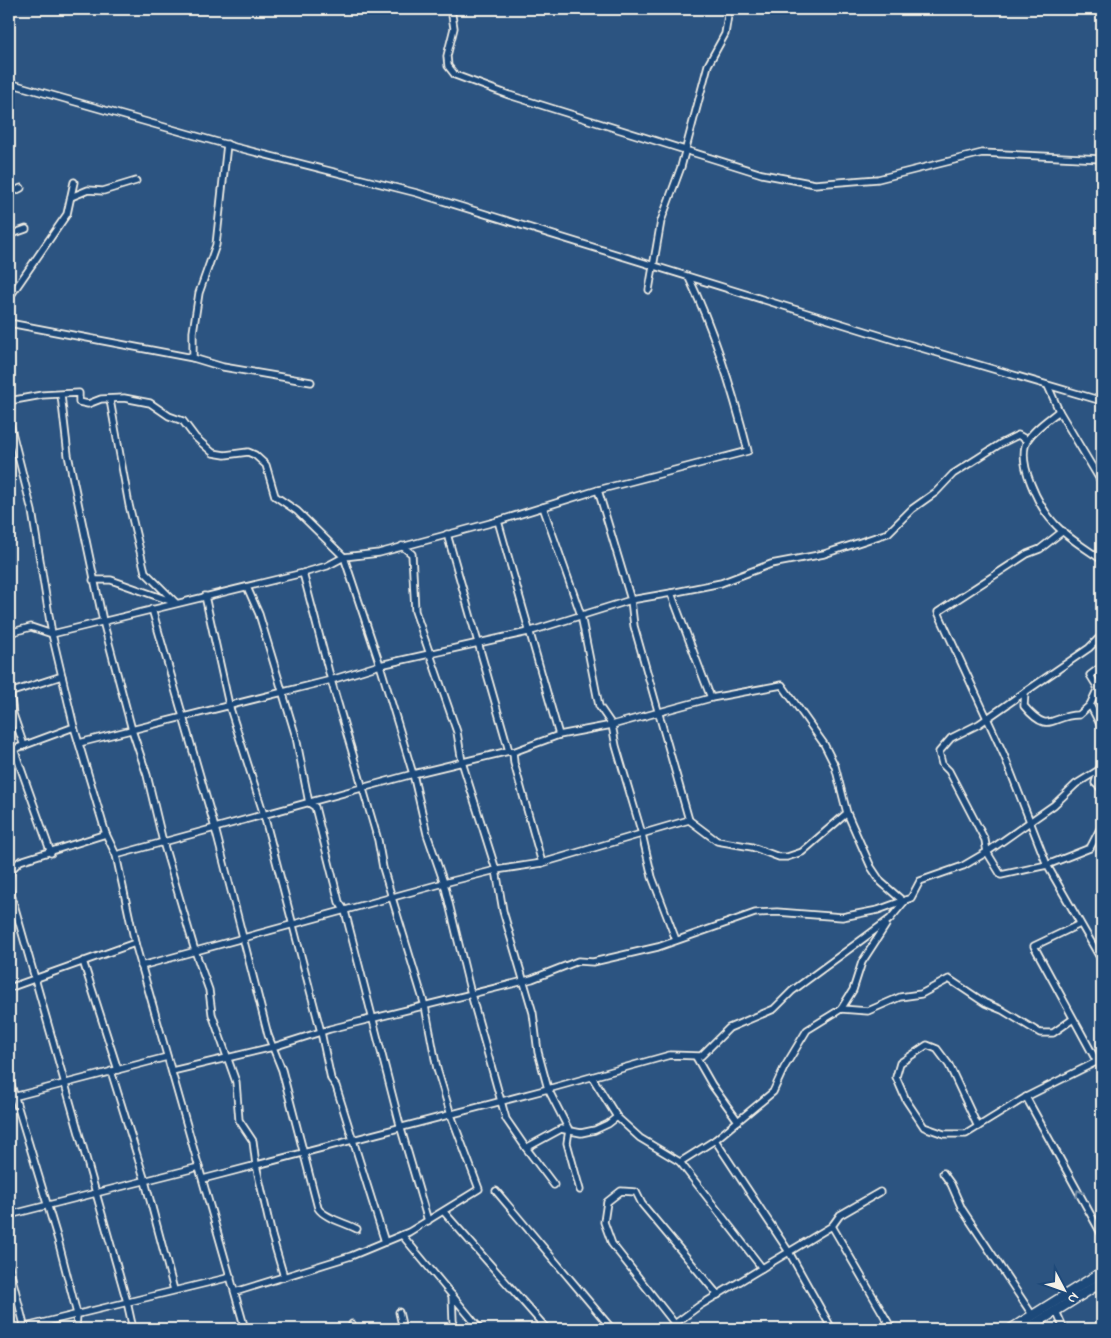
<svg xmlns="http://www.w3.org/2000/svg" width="1111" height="1338" font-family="'Indie Flower',sans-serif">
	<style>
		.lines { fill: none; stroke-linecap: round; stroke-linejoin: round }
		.minor-casing { stroke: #f4f1e8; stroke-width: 9 }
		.trunk-casing { stroke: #f4f1e8; stroke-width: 12 }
		.minor { stroke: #1f4a7a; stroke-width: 5.5 }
		.trunk { stroke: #1f4a7a; stroke-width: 9 }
		.oneway { stroke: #748da6 }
	</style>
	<rect width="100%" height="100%" fill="#2c5481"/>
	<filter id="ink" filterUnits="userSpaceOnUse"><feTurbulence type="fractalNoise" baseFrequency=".02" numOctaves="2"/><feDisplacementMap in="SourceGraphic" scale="10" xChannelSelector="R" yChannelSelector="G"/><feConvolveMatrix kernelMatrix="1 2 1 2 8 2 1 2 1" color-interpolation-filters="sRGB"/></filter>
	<g filter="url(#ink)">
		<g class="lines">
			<g class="minor-casing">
				<g id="minor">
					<polyline points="451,9 454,28 447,56 448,66 455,75 509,95 762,174 815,184 878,179 982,153 1102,159"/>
					<polyline points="9,83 235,147 417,193 901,342 1102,401"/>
					<polyline points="9,194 21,188"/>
					<polyline points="71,197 88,190 103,191 136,181"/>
					<polyline points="9,235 26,229"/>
					<polyline points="649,290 661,221 681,167 708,65 725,34 729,9"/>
					<polyline points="9,298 67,214 74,182"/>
					<polyline points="9,323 193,358 223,367 311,382"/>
					<polyline points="193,358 193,332 199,293 216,245 227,144"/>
					<polyline points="1048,386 1059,411 1102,483"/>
					<polyline points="61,395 68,455 103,621 132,730 147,775 163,842 195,951 209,990 212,1014 236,1082 239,1120 253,1141 256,1165 272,1236 284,1277"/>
					<polyline points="9,401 42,395 79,393 79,402 88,404 101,399 124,398 150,403 169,416 183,421 195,437 213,453 225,455 248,452 255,455 266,465 275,496 297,511 344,557 379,553 498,521 559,735 513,752 514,763 542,863 689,820 717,841 752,847 779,857 787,857 802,852 847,813"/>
					<path d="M1059,411C1049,419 1035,428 1028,439C1015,460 1039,507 1054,523C1067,538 1087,549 1102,560"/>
					<polyline points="9,420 32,511 52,634 74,727 106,834 116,855 135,943 245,1329"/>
					<path d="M598,490L748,451C733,391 715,333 689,278"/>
					<polyline points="543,507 581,615 599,706 612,725 616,746 642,834 652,877 676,940"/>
					<polyline points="1063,531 1040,549 1027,554 938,612 1004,755 1047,865 1102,961"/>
					<polyline points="447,534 509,751"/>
					<polyline points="93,580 111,580 176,603 145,572 129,505 110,400"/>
					<polyline points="247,587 259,614 296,737 309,803 315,807 339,902 345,911 401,1129 428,1221"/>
					<polyline points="671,593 721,583 771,564 824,554 888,533 912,509 936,492 953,474 1000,444 1018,435 1027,440"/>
					<polyline points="205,596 229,705 264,815 321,1032 331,1079 336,1086 385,1242"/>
					<path d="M152,609L215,828L268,1035L282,1070L318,1208C324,1218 346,1223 357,1229"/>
					<polyline points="9,633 31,627 52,634 303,573 327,566 344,557 380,665 413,774 427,834 444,883 471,994 506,1119 526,1148"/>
					<path d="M1102,635L1089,648L1025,692L1024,706C1050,737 1052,714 1079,715L1090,705L1098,688L1090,675L1102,666"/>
					<polyline points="9,684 13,714 24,746"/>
					<polyline points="1025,692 979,724 951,738 939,752 942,764 949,771 985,840 987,852 1001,875 1047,865 1090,848 1102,825"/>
					<polyline points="9,693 62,676"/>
					<polyline points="1090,705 1102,728"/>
					<polyline points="559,735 612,725 711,698 782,685 824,744 835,766 847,813 871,867 881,882 904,902"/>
					<polyline points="79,743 331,680 380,665 528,632 631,600 598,490 498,521"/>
					<polyline points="14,749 51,853"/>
					<polyline points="9,751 74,727"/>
					<polyline points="1102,761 1095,783 1102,789"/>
					<polyline points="689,820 634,626 631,600 671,593 711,698"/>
					<polyline points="116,855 413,774 509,751 513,752"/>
					<polyline points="9,878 11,870 20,861 106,834"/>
					<polyline points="9,887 127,1302 133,1329"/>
					<polyline points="1080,924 1034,946 1097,1062"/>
					<polyline points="83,961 118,1070"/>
					<polyline points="141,966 444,883 496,870 542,863"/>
					<polyline points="9,988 135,943"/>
					<polyline points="841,1009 868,1011 900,997 921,994 949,979 985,1003 1002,1010 1040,1033 1053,1033 1073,1019"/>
					<polyline points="696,1057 712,1085 738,1121"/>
					<polyline points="111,1071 145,1181 174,1290"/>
					<polyline points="172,1071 273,1047 330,1029 532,979 578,961 593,962 658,947 755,913 777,912 842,917 878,910 911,898 920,881 963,866 987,852 1054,805 1076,784 1102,768"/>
					<polyline points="592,1077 617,1117 640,1138 680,1162 762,1268"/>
					<polyline points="9,1078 58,1240 77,1314 76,1329"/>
					<polyline points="1026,1097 1102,1235"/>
					<polyline points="9,1098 167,1057"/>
					<polyline points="978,1127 949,1065 937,1049 927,1045 900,1063 896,1077 906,1100 924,1127 944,1134 966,1134 1026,1097 1102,1059"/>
					<polyline points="715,1140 789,1252 832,1329"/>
					<polyline points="680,1162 715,1140 773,1092 784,1068 807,1030 841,1009 853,990 862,962 886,925"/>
					<polyline points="943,1173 951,1184 962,1209 1033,1316"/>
					<polyline points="203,1179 548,1089 538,1052 533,1013 503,911 496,870 462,762 457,732 415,611 412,554 402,546"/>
					<polyline points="554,1185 526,1148 561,1129 581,1133 595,1130 608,1124 617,1117"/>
					<polyline points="580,1190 567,1143 569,1130 548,1089 670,1055 701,1056 729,1028 774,1009 792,991 890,919 904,902"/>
					<polyline points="496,1191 612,1329"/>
					<polyline points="444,1212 547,1329"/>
					<polyline points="9,1215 199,1167"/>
					<polyline points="832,1226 892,1329"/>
					<polyline points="402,1235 480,1329"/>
					<polyline points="9,1266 25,1329"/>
					<polyline points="1097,1286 1102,1295"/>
					<polyline points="235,1292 351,1256 409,1232 479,1189 451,1115 437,1069 425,1006 383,868 378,840 331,680 303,573"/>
					<polyline points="452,1295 453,1321 456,1329"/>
					<polyline points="1056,1311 1064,1329"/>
					<polyline points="399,1312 403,1329"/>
					<polyline points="352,1324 354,1329"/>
					<polyline points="675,1324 612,1244 604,1222 607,1202 621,1191 636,1192 642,1204 718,1295"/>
					<polyline points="17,1329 231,1277"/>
					<polyline points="668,1329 699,1306 832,1226 840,1215 880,1192"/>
				</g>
			</g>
			<g class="trunk-casing">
				<g id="trunk">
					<polyline points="1011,1329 1102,1272"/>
					<polyline points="1027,1329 1102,1282"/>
				</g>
			</g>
			<use href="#minor" class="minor"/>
			<use href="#trunk" class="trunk"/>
		</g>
		<defs><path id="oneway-chevron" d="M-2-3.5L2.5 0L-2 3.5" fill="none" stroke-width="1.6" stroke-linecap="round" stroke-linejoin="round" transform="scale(1.25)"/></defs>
		<use class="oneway" href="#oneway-chevron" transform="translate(1079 1193) rotate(-119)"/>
	</g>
	<rect width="1111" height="1338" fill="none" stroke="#1f4a7a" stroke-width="30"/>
	<rect x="15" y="15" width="1081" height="1308" fill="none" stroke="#f4f1e8" stroke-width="2" filter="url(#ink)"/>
	<g transform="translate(1064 1290) rotate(131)" stroke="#1f4a7a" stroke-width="4" paint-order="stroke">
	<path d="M0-4L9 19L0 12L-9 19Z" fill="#f4f1e8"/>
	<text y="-8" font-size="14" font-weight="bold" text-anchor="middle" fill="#f4f1e8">N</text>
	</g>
</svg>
